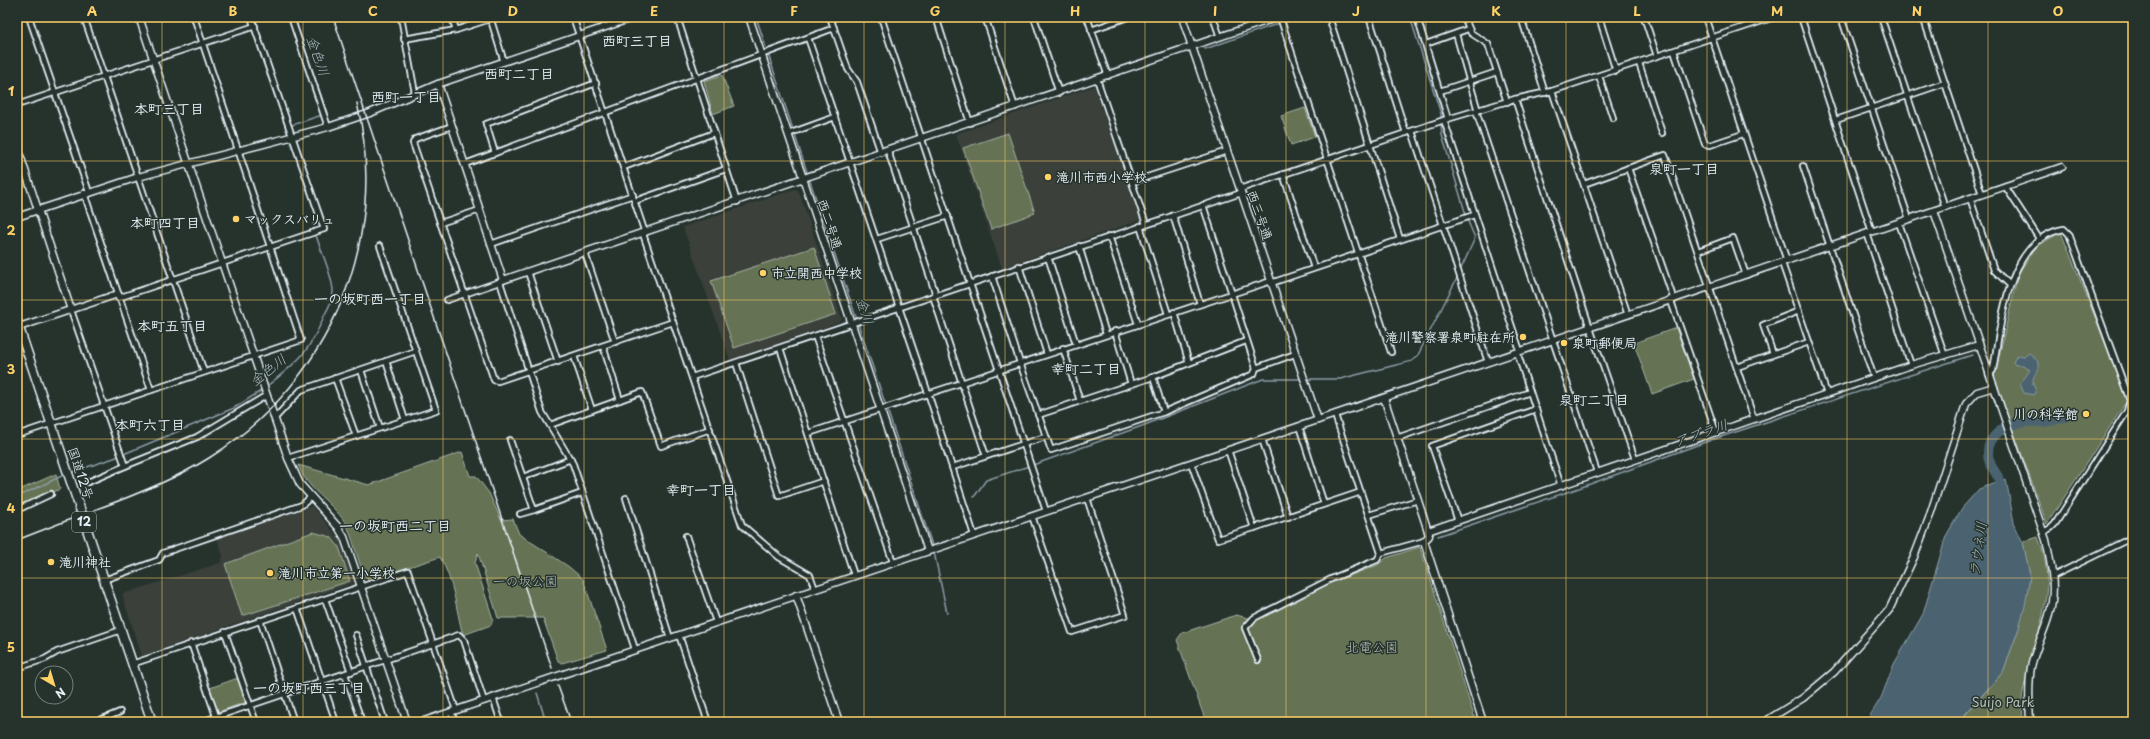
<svg xmlns="http://www.w3.org/2000/svg" width="2150" height="739" font-family="'Playpen Sans','Klee One',sans-serif">
	<style>
		.built { fill: #3b403a }
		.green { fill: #657252; stroke: #a6b2a5 }
		.water { fill: #4b6470; stroke: #8a9ca6 }
		.lines { fill: none; stroke-linecap: round; stroke-linejoin: round }
		.stream { stroke: #8a9ca6; stroke-width: 1.5 }
		.river { stroke: #4b6470; stroke-width: 10 }
		.street-casing { stroke: #e8f1f8; stroke-width: 8 }
		.secondary-casing { stroke: #e8f1f8; stroke-width: 9 }
		.highway-casing { stroke: #e8f1f8; stroke-width: 11 }
		.street { stroke: #26332d; stroke-width: 4.5 }
		.secondary { stroke: #26332d; stroke-width: 6 }
		.highway { stroke: #26332d; stroke-width: 8 }
		.rail { stroke: #e8f1f8; stroke-width: 1.5 }
		.grid { fill: none; stroke: #ffd166; stroke-width: 1; stroke-opacity: 0.55 }
		.poi-dot { fill: #ffd166; stroke: #26332d; stroke-width: 1.5 }
		.labels { text-anchor: middle; stroke-width: 3; stroke-linejoin: round; paint-order: stroke }
		.shield { fill: #26332d; stroke: #aeb8bb; stroke-width: 1 }
		.shield-label { font-size: 12px; font-weight: bold; fill: #e8f1f8 }
		.poi-label { font-size: 13px; font-weight: bold; fill: #e8f1f8; stroke: #26332d; text-anchor: start }
		.street-label { font-size: 13px; fill: #e8f1f8; stroke: #26332d }
		.park-label { font-size: 13px; fill: #b4beb6; stroke: #26332d }
		.neighbourhood-label { font-size: 14px; font-weight: bold; fill: #e8f1f8; stroke: #26332d }
		.water-label { font-size: 14px; font-style: italic; fill: #a9b9c2; stroke: #26332d }
		.neatline { fill: none; stroke: #ffd166; stroke-width: 1.5 }
		.grid-label { font-size: 13px; text-anchor: middle; font-weight: bold; fill: #ffd166 }
	</style>
	<rect width="100%" height="100%" fill="#26332d"/>
	<filter id="ink" filterUnits="userSpaceOnUse"><feTurbulence type="fractalNoise" baseFrequency=".025" numOctaves="2"/><feDisplacementMap in="SourceGraphic" scale="8" xChannelSelector="R" yChannelSelector="G"/><feConvolveMatrix kernelMatrix="1 2 1 2 8 2 1 2 1" color-interpolation-filters="sRGB"/></filter>
	<g filter="url(#ink)">
		<g class="built">
			<polygon points="1094,86 1140,220 1002,268 956,134"/>
			<polygon points="796,189 799,192 842,319 840,322 730,360 683,227"/>
			<polygon points="312,506 340,540 354,582 353,583 142,656 122,594 220,563 223,556 217,538"/>
		</g>
		<g class="green">
			<polygon points="722,75 734,106 713,114 704,81"/>
			<polygon points="1305,108 1315,137 1291,145 1281,116"/>
			<polygon points="1008,133 1035,213 991,229 963,148"/>
			<polygon points="2061,232 2128,399 2047,524 1994,378 2018,274 2036,247"/>
			<polygon points="814,247 836,314 734,348 711,281"/>
			<polygon points="1676,328 1694,379 1652,394 1634,343"/>
			<path d="M462,452L470,476H476L489,493L501,520L513,519L519,534L569,567L583,579L607,650L562,663L558,661L543,618H498L478,553L475,563L493,619L491,625L463,635C455,606 455,584 440,557L368,580C359,571 354,537 345,522C331,501 307,490 298,465L369,485Z"/>
			<polygon points="56,474 60,489 17,510 17,491"/>
			<polygon points="313,532 331,537 339,547 350,581 242,616 225,564"/>
			<path d="M2038,537C2061,593 2033,637 2023,692C2021,701 2023,712 2023,722H1959L2003,672L2019,628L2030,576L2023,542Z"/>
			<polygon points="1420,547 1476,722 1206,722 1177,640 1182,633 1236,615 1256,620 1327,584 1378,565 1386,558"/>
			<polygon points="238,678 246,702 218,712 210,688"/>
		</g>
		<g class="water">
			<path d="M2029,353C2050,370 2032,369 2033,383C2033,386 2036,389 2036,393L2034,395L2024,393L2020,384L2030,370L2023,365H2015L2013,362L2017,355L2025,356Z"/>
			<polygon points="2006,479 2015,528 2023,542 2030,576 2025,606 2019,628 2003,672 1958,722 1866,722 1881,698 1894,664 1923,614 1946,536 1962,508 1979,489"/>
		</g>
		<g class="lines">
			<g class="stream">
				<polyline points="294,17 327,113 326,113"/>
				<polyline points="756,17 808,175"/>
				<polyline points="1410,17 1441,114 1441,119"/>
				<polyline points="1284,22 1299,17"/>
				<polyline points="1205,49 1280,23"/>
				<polyline points="1441,123 1442,135 1466,215"/>
				<polyline points="289,135 286,127 322,115"/>
				<polyline points="290,138 303,176"/>
				<polyline points="809,178 886,406"/>
				<polyline points="1460,271 1475,238 1467,219"/>
				<polyline points="1307,379 1340,379 1412,361 1418,355 1458,276"/>
				<path d="M267,386C299,361 309,353 325,314C329,307 333,299 333,291C332,271 317,245 313,224L319,219"/>
				<polyline points="887,409 933,548"/>
				<polyline points="1033,465 1142,426 1263,379 1301,379"/>
				<polyline points="72,472 114,458 234,408 264,389"/>
				<polyline points="17,497 66,474"/>
				<polyline points="974,497 986,480 1029,466"/>
				<polyline points="1438,536 1579,488 1711,440 1972,355"/>
				<polyline points="934,552 947,613"/>
				<polyline points="537,693 546,722"/>
			</g>
			<path class="river" d="M2000,494C2003,475 1993,474 1989,460C1983,437 2006,423 2026,422C2031,421 2036,422 2042,422C2049,422 2058,419 2066,417"/>
			<g class="street-casing">
				<g id="street">
					<polyline points="29,17 89,192"/>
					<polyline points="84,17 204,372"/>
					<polyline points="291,17 328,127"/>
					<polyline points="401,17 415,93"/>
					<polyline points="452,17 456,30"/>
					<polyline points="490,17 504,62"/>
					<polyline points="573,17 645,233"/>
					<polyline points="677,17 737,202"/>
					<polyline points="830,17 848,69 857,82 881,153"/>
					<polyline points="881,17 1046,511"/>
					<polyline points="936,17 970,123"/>
					<polyline points="985,17 1015,107"/>
					<polyline points="1034,17 1059,93"/>
					<polyline points="1087,17 1108,76"/>
					<polyline points="1213,17 1220,37"/>
					<polyline points="1259,17 1261,23"/>
					<polyline points="1280,17 1391,352"/>
					<polyline points="1329,17 1400,239"/>
					<polyline points="1369,17 1406,133"/>
					<polyline points="1417,17 1448,119"/>
					<polyline points="1464,17 1471,33 1488,44 1507,102"/>
					<polyline points="1521,17 1545,93"/>
					<polyline points="1599,17 1616,71"/>
					<polyline points="1644,17 1657,56"/>
					<polyline points="1705,17 1787,261"/>
					<polyline points="1801,17 1872,232"/>
					<polyline points="1841,17 1909,219"/>
					<polyline points="1881,17 1945,207"/>
					<polyline points="1923,17 1982,194"/>
					<polyline points="1091,30 1128,17"/>
					<polyline points="1456,34 1478,111"/>
					<polyline points="808,38 928,393 974,535"/>
					<polyline points="404,39 456,30 496,17"/>
					<polyline points="1426,44 1468,29"/>
					<polyline points="1674,51 1705,144 1710,145 1743,134"/>
					<polyline points="1639,63 1662,133"/>
					<polyline points="1599,76 1613,118"/>
					<polyline points="1097,79 1146,224"/>
					<polyline points="1440,91 1497,72"/>
					<polyline points="1552,91 1628,315"/>
					<polyline points="1515,99 1590,328 1635,459"/>
					<polyline points="17,105 255,26"/>
					<polyline points="1476,111 1597,472"/>
					<polyline points="1444,120 1520,351"/>
					<polyline points="1836,120 1945,83"/>
					<polyline points="452,126 415,139 413,143 494,380 498,381 673,322"/>
					<polyline points="1412,131 1488,362"/>
					<polyline points="788,134 835,117"/>
					<polyline points="888,151 936,295"/>
					<polyline points="495,153 486,124 596,83"/>
					<polyline points="465,164 834,28"/>
					<polyline points="1803,166 1874,378"/>
					<polyline points="624,167 714,133"/>
					<polyline points="1628,168 1674,300"/>
					<polyline points="1283,174 1314,268"/>
					<polyline points="1132,182 1227,151"/>
					<polyline points="1584,184 1665,155 1754,419"/>
					<polyline points="2005,186 2040,240"/>
					<polyline points="1240,189 1444,120 1515,99 1552,91 1774,17"/>
					<polyline points="84,193 151,390"/>
					<polyline points="1970,198 1994,270 2010,285"/>
					<polyline points="635,201 726,169"/>
					<polyline points="1173,215 1200,304"/>
					<polyline points="440,223 480,210"/>
					<polyline points="1899,223 1945,356"/>
					<polyline points="1140,226 1168,314"/>
					<polyline points="1867,233 1911,365"/>
					<polyline points="643,234 742,525 779,557 810,575 815,589"/>
					<polyline points="1109,236 1138,324"/>
					<polyline points="877,239 948,216"/>
					<polyline points="491,244 633,195"/>
					<polyline points="1079,246 1106,334"/>
					<polyline points="1698,251 1733,238 1746,275"/>
					<polyline points="585,253 615,342"/>
					<polyline points="1048,257 1076,344"/>
					<polyline points="1782,263 1827,394"/>
					<polyline points="1019,266 1047,354"/>
					<polyline points="528,272 558,362"/>
					<polyline points="992,276 1020,363 1051,450 1164,412 1254,374 1256,368 1203,205"/>
					<polyline points="500,282 542,412 573,464 635,649"/>
					<polyline points="1271,283 1474,215"/>
					<polyline points="933,296 986,456"/>
					<polyline points="118,298 324,229 251,17"/>
					<polyline points="447,300 502,281"/>
					<polyline points="1671,301 1716,432"/>
					<polyline points="71,310 125,466 197,437 267,395"/>
					<polyline points="1174,312 1189,363"/>
					<polyline points="1115,331 1131,384"/>
					<polyline points="815,336 893,562"/>
					<polyline points="603,346 620,400"/>
					<polyline points="780,348 854,575"/>
					<polyline points="1063,348 1080,401"/>
					<polyline points="1517,352 1561,486"/>
					<polyline points="1773,354 1763,325 1799,311"/>
					<polyline points="574,356 592,410"/>
					<polyline points="386,361 405,420"/>
					<polyline points="736,363 779,496 824,481"/>
					<polyline points="1737,367 1809,342"/>
					<polyline points="1256,368 1295,354"/>
					<polyline points="361,370 380,428"/>
					<path d="M1989,375L1993,370C2001,325 2007,238 2064,229L2069,234L2130,401L2127,411L2055,524L2051,528L2043,532"/>
					<polyline points="692,377 1241,193"/>
					<polyline points="1153,377 1164,412"/>
					<polyline points="335,378 356,436"/>
					<polyline points="1038,415 1153,377 1246,341"/>
					<polyline points="275,418 301,390 416,351"/>
					<polyline points="550,425 642,392 661,446 710,429"/>
					<polyline points="1299,426 1324,504"/>
					<polyline points="809,433 1271,281"/>
					<polyline points="17,435 301,340 194,17"/>
					<polyline points="1397,438 1530,392"/>
					<polyline points="1262,439 1288,517"/>
					<polyline points="510,440 534,510 582,493"/>
					<polyline points="1228,450 1254,528 1361,492"/>
					<polyline points="288,458 436,410 380,246"/>
					<polyline points="1191,463 1218,539 1254,528"/>
					<polyline points="953,467 1045,437"/>
					<polyline points="523,477 571,459"/>
					<polyline points="88,482 125,466"/>
					<polyline points="626,498 670,638"/>
					<polyline points="17,510 51,494"/>
					<polyline points="520,514 534,510"/>
					<polyline points="1369,515 1418,500"/>
					<polyline points="1032,516 1072,632 1125,615 1087,498"/>
					<polyline points="1458,521 1432,446 1536,409"/>
					<polyline points="686,536 716,622"/>
					<polyline points="1381,553 1424,541"/>
					<polyline points="2053,576 2133,537"/>
					<polyline points="104,580 159,560 163,553 302,505 311,497"/>
					<polyline points="325,599 351,672"/>
					<polyline points="297,608 336,722"/>
					<polyline points="260,620 294,722"/>
					<polyline points="225,632 256,722"/>
					<polyline points="356,635 385,722"/>
					<polyline points="679,635 708,722"/>
					<polyline points="191,643 218,722"/>
					<polyline points="1258,660 1245,628 1254,618 1331,579 1377,560 1381,553 1335,415"/>
					<polyline points="132,664 408,571 456,710"/>
					<polyline points="17,668 45,659 57,652 121,630"/>
					<polyline points="345,674 362,722"/>
					<polyline points="493,698 501,722"/>
					<polyline points="451,712 455,722"/>
					<polyline points="95,722 120,712"/>
					<polyline points="201,722 459,635 464,640 484,701"/>
				</g>
			</g>
			<g class="secondary-casing">
				<g id="secondary">
					<polyline points="139,17 288,458 300,484 338,527 344,537 407,722"/>
					<polyline points="749,17 928,551"/>
					<polyline points="1182,17 1318,420"/>
					<polyline points="438,84 503,280 1278,17"/>
					<polyline points="17,146 71,310"/>
					<path d="M1934,211L2046,540C2051,564 2057,590 2049,615C2044,633 2035,649 2031,667C2028,685 2029,704 2030,722"/>
					<polyline points="17,217 138,177 328,127 370,113 438,84 635,17"/>
					<polyline points="19,327 118,294"/>
					<polyline points="1384,398 1428,531 1429,536 1424,541 1483,722"/>
					<polyline points="1428,531 1911,365 1979,345"/>
					<polyline points="796,595 839,722"/>
					<polyline points="421,722 1318,420 2062,167"/>
					<polyline points="1764,722 1803,698 1834,672 1889,610 1914,557 1929,518 1966,404 1977,392 1994,387"/>
				</g>
			</g>
			<g class="highway-casing">
				<polyline id="highway" points="17,322 152,722"/>
			</g>
			<use href="#street" class="street"/>
			<use href="#secondary" class="secondary"/>
			<use href="#highway" class="highway"/>
			<g class="rail">
				<polyline points="333,17 552,668"/>
				<path d="M94,510C133,496 174,480 209,458C329,383 390,241 357,103"/>
				<polyline points="17,540 71,519"/>
				<polyline points="558,686 571,722"/>
			</g>
		</g>
	</g>
	<path class="grid" d="M162,17V722M303,17V722M443,17V722M584,17V722M724,17V722M864,17V722M1005,17V722M1145,17V722M1286,17V722M1426,17V722M1566,17V722M1707,17V722M1847,17V722M1988,17V722M17,161H2133M17,300H2133M17,439H2133M17,578H2133"/>
	<g class="poi-dot">
		<circle cx="1048" cy="177" r="4"/>
		<circle cx="236" cy="219" r="4"/>
		<circle cx="763" cy="273" r="4"/>
		<circle cx="1523" cy="337" r="4"/>
		<circle cx="1564" cy="343" r="4"/>
		<circle cx="2086" cy="414" r="4"/>
		<circle cx="51" cy="562" r="4"/>
		<circle cx="270" cy="573" r="4"/>
	</g>
	<g class="labels">
		<rect class="shield" x="72" y="512" width="24" height="20" rx="3"/>
		<g class="shield-label">
			<text x="84" y="526">12</text>
		</g>
		<g class="poi-label">
			<text x="1056" y="182">滝川市西小学校</text>
			<text x="244" y="224">マックスバリュ</text>
			<text x="771" y="278">市立開西中学校</text>
			<text x="1515" y="342" text-anchor="end">滝川警察署泉町駐在所</text>
			<text x="1572" y="348">泉町郵便局</text>
			<text x="2078" y="419" text-anchor="end">川の科学館</text>
			<text x="59" y="567">滝川神社</text>
			<text x="278" y="578">滝川市立第一小学校</text>
		</g>
		<g class="street-label">
			<text transform="translate(1260 215) rotate(71)" y="5">西三号通</text>
			<text transform="translate(830 224) rotate(72)" y="5">西二号通</text>
			<text transform="translate(81 473) rotate(71)" y="5">国道12号</text>
		</g>
		<g class="park-label">
			<text x="525" y="586">一の坂公園</text>
			<text x="1372" y="652">北電公園</text>
			<text x="2003" y="707">Suijo Park</text>
		</g>
		<g class="neighbourhood-label">
			<text x="637" y="46">西町三丁目</text>
			<text x="519" y="79">西町二丁目</text>
			<text x="406" y="102">西町一丁目</text>
			<text x="169" y="114">本町三丁目</text>
			<text x="1684" y="174">泉町一丁目</text>
			<text x="165" y="228">本町四丁目</text>
			<text x="370" y="304">一の坂町西一丁目</text>
			<text x="172" y="331">本町五丁目</text>
			<text x="1086" y="374">幸町二丁目</text>
			<text x="1594" y="405">泉町二丁目</text>
			<text x="150" y="430">本町六丁目</text>
			<text x="701" y="495">幸町一丁目</text>
			<text x="395" y="531">一の坂町西二丁目</text>
			<text x="309" y="693">一の坂町西三丁目</text>
		</g>
		<g class="water-label">
			<text transform="translate(318 56) rotate(71)" y="5">金色川</text>
			<text transform="translate(865 311) rotate(72)" y="5">金川</text>
			<text transform="translate(268 370) rotate(-38)" y="5">金色川</text>
			<text transform="translate(1701 433) rotate(-19)" y="5">アブラ川</text>
			<text transform="translate(1978 549) rotate(-82)" y="5">ラウネ川</text>
		</g>
	</g>
	<rect width="2150" height="739" fill="none" stroke="#26332d" stroke-width="44"/>
	<g transform="translate(54 685) rotate(142)"><circle r="19" fill="#26332d" stroke="#747f7e"/>
	<path d="M0-3L7 15L0 10L-7 15Z" fill="#ffd166"/>
	<text y="-6" font-size="11" font-weight="bold" text-anchor="middle" fill="#e8f1f8">N</text>
	</g>
	<rect x="22" y="22" width="2106" height="695" class="neatline"/>
	<g class="grid-label">
		<text x="92" y="16">A</text>
		<text x="233" y="16">B</text>
		<text x="373" y="16">C</text>
		<text x="513" y="16">D</text>
		<text x="654" y="16">E</text>
		<text x="794" y="16">F</text>
		<text x="935" y="16">G</text>
		<text x="1075" y="16">H</text>
		<text x="1215" y="16">I</text>
		<text x="1356" y="16">J</text>
		<text x="1496" y="16">K</text>
		<text x="1637" y="16">L</text>
		<text x="1777" y="16">M</text>
		<text x="1917" y="16">N</text>
		<text x="2058" y="16">O</text>
		<text x="11" y="96">1</text>
		<text x="11" y="235">2</text>
		<text x="11" y="374">3</text>
		<text x="11" y="513">4</text>
		<text x="11" y="652">5</text>
	</g>
</svg>
